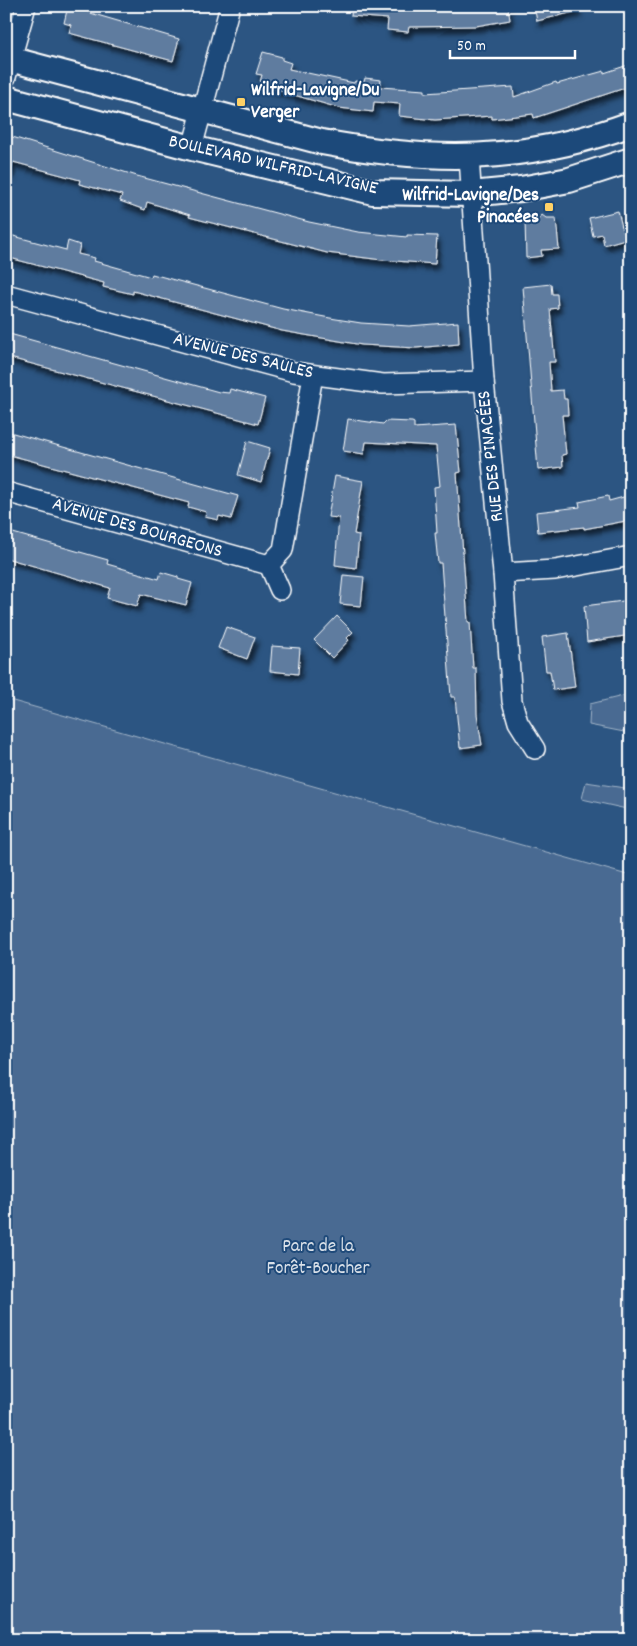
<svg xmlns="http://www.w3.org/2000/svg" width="637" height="1646" font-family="Dekko,sans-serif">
<defs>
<filter id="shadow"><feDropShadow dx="3" dy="5.5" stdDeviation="2.5" flood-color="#0009"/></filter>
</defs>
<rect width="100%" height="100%" fill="#2c5582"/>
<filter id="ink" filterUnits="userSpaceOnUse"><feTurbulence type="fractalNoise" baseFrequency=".02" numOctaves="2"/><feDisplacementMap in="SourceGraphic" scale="10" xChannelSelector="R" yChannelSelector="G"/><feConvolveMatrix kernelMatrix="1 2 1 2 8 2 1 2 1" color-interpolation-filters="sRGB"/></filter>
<g filter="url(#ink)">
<!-- green -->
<g fill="#486b92" stroke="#a4b5c8">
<path d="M631,694V730L624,732L589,725L590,704Z"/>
<path d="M6,699L631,876V1640H6Z"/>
<path d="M586,782L631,789V810L582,799Z"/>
</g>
<!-- building -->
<g fill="#5e7c9f" stroke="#fff" filter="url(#shadow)">
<path d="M68,6H89L87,12L179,39L173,61L69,33L71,25L64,23Z"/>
<path d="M352,6H508L510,20L476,26L409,27L408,32L387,30L388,19L351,16Z"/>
<path d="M534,6H577L578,11L537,21Z"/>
<path d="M263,52L282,57V60L291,63L289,69L354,83L355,81L364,82L365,78L381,80L380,87L425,90V93L513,87L514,97L556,82L557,84L604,71V73L631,64V86L534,118L533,114L492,119V116L435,120L399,116L400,104L374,102L373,112L339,108L259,85L262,75L256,74Z"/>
<path d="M6,135L137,176L309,222L358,232L407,237V235L437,236L435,264L382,260L327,253L189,217L190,215L147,202L145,210L120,201L122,195L79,184L80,180L13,162L10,174L6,173Z"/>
<path d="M618,211L625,239L604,245L602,234L593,236L589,218Z"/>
<path d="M542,215L546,218H556L559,249L541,250L542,256L526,258L525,220L539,219Z"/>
<path d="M6,234L66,250L68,241L80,245L78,254L95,258L94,261L151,277L152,274L283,309L330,318L361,323L409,326L458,322L459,344L416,348L362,345L282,331L133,291V294L103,287L104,283L6,257Z"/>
<path d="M551,284L552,294H557L558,308L550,309L555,362H549L551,391L563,390L564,399H567L568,415H562L566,454L562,455L563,467L538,470L523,287Z"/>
<path d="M6,333L219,392L229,393L230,389L265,398L258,424L6,357Z"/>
<path d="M348,419L383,424L386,421L412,422L414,423V428L456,425L461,472L457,473L468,622H470L473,668H476L477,714L482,745L460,748L455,697H451L441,563H438L435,533H437L434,487L440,486L436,446L366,442L364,454L343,451Z"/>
<path d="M6,431L238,496L231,519L219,516L218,520L205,517L206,512L188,507L189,503L6,454Z"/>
<path d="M247,441L270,448L261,482L238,475Z"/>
<path d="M335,476L363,481L354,534L359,535L356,568L335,565L339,518L328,517Z"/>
<path d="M631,495V520L584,529V527L538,532L536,512L580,507L579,502L608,496L609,501Z"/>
<path d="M6,531L108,560L107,564L159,579L161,572L178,577V579L192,583L186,605L141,594L137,606L107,598L110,588L6,558Z"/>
<path d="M343,575L364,577L361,606L340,604Z"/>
<path d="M631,600V635L587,642L584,606Z"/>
<path d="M337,616L353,632L347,638L349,640L332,658L314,640Z"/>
<path d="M226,627L255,637L247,659L218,648Z"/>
<path d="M568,633L575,687L553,690L550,671H546L542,637Z"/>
<path d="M272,646L300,648L298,674L270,671Z"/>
</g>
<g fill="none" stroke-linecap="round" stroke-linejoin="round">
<defs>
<g id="minor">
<path d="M6,77L26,6"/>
<path d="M192,148L230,6"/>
<path d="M469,157L484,381L503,573L512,701L518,722L535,749"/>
<path d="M6,294L294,372L383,384L484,381"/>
<path d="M6,492L269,565"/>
<path d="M269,565L283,550L313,375"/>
<path d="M269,565L280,590"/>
<path d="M503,573L555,570L631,556"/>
</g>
<g id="tertiary">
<path d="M6,58L322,142C432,163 524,163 631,124"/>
<path d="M6,98L192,148L373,192L471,194L521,189L569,180L631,160"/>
</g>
</defs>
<!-- minor casing -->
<use href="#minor" stroke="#fff" stroke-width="22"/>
<!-- tertiary casing -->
<use href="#tertiary" stroke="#fff" stroke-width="28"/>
<!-- minor -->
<use href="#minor" stroke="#1f4a7a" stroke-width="19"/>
<!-- tertiary -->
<use href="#tertiary" stroke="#1f4a7a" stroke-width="24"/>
</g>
</g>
<!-- markers -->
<g fill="#ffd166" stroke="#1f4a7a" stroke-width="2">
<rect x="236" y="97" width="10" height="10" rx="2.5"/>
<rect x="544" y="202" width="10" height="10" rx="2.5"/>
</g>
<g text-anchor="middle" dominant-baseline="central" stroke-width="4" stroke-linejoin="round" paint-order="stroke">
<!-- poi labels -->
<g font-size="19" font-weight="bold" fill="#fff" stroke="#1f4a7a" text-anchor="start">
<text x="251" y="91">Wilfrid-Lavigne/Du<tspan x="251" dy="22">Verger</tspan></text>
<text x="539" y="196" text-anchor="end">Wilfrid-Lavigne/Des<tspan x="539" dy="22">Pinacées</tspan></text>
</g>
<!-- street labels -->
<g font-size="19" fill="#fff" stroke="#1f4a7a">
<text transform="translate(273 166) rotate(13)">BOULEVARD WILFRID-LAVIGNE</text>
<text transform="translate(243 357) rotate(14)">AVENUE DES SAULES</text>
<text transform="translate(492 456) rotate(-96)">RUE DES PINACÉES</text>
<text transform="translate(137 529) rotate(16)">AVENUE DES BOURGEONS</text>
</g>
<!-- park labels -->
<g font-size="19" fill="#dae1e9" stroke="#1f4a7a">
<text x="318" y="1247">Parc de la<tspan x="318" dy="22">Forêt-Boucher</tspan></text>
</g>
</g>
<!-- margin -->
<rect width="637" height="1646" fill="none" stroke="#1f4a7a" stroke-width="25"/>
<rect x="12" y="12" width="612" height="1621" fill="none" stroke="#fff" stroke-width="2" filter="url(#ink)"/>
<!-- scale -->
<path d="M450 50v8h125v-8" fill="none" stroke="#ffffff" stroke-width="2.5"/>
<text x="457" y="50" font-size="15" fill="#ffffff" stroke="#1f4a7a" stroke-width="4" paint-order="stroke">50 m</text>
</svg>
